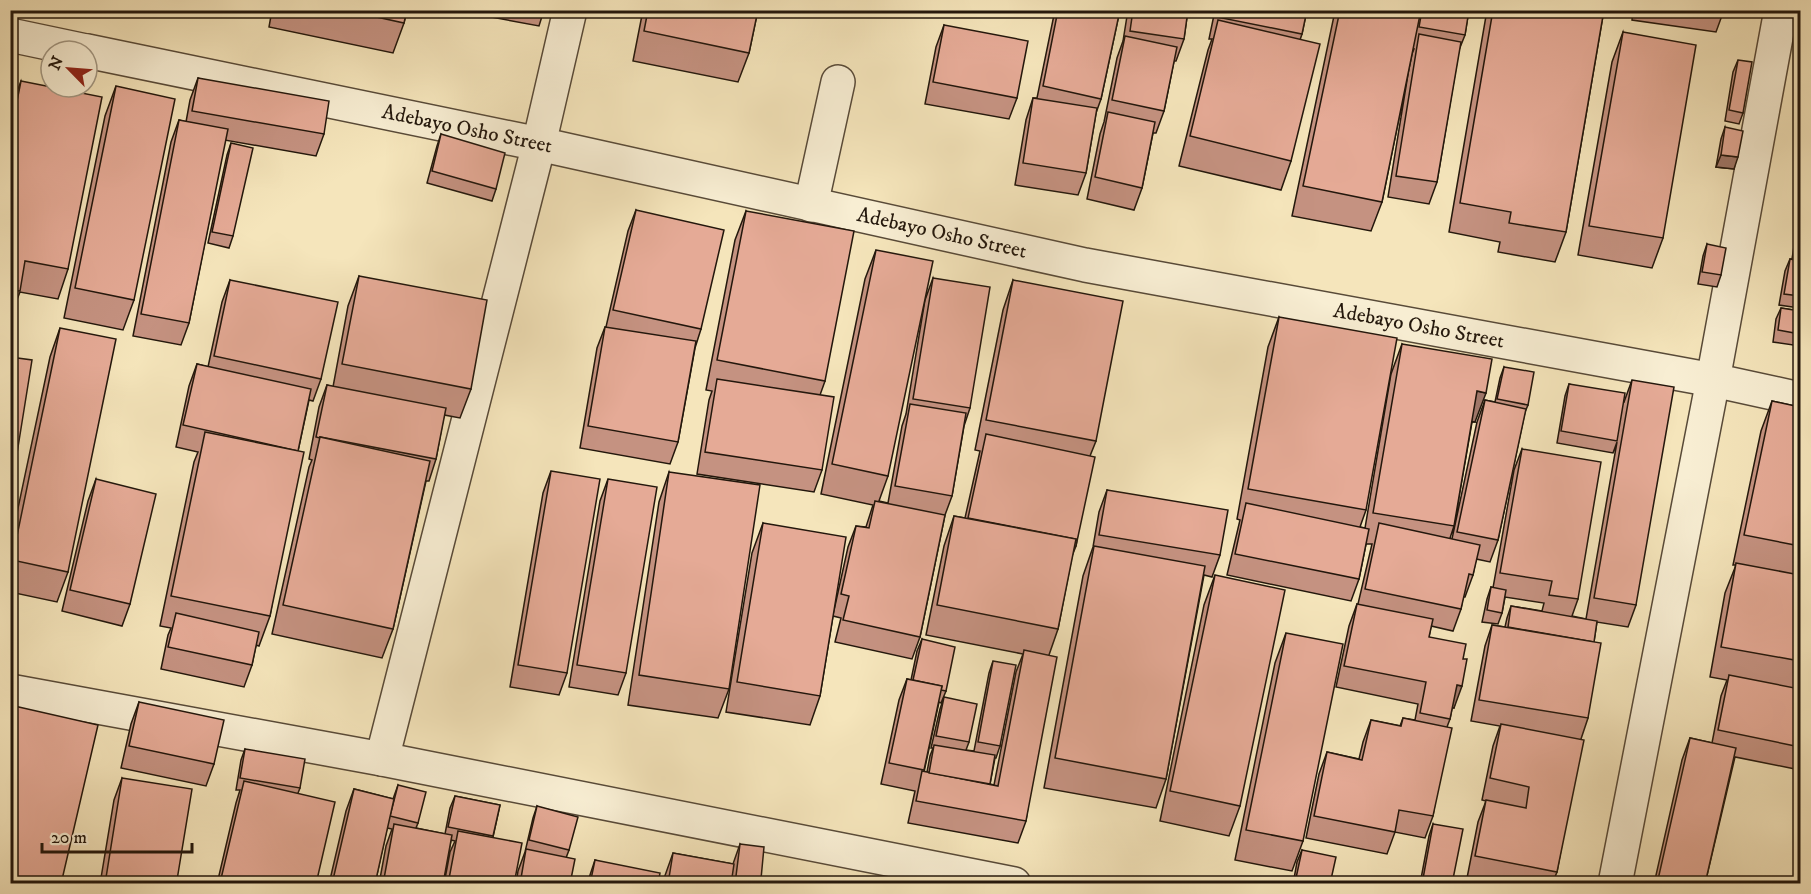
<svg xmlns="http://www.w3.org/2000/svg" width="1811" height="894" font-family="'IM FELL DW Pica',serif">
<rect width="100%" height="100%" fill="#f5e5bb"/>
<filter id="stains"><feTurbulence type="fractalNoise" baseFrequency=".00333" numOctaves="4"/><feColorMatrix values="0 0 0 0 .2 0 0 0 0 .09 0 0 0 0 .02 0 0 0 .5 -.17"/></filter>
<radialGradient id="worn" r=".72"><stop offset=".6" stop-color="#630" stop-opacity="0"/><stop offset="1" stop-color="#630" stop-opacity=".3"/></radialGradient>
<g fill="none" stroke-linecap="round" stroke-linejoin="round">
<defs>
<g id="minor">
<path d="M10,35L86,51"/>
<path id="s1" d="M87,51L539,144L1085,265L1713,380L1800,399"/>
<path d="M811,205L838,82"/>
<path d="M10,691L382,759L1014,884"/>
<path d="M382,759L539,144L570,10"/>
<path d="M1615,884L1713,380L1781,10"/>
</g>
</defs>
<!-- minor casing -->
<use href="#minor" stroke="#584a38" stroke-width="36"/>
<!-- minor -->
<use href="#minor" stroke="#f8eed3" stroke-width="33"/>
</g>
<!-- wall -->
<g fill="#c59281" stroke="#23170c" stroke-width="1.5">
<path d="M272,10H407L404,23L393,53L269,27Z"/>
<path d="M454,10H544L539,26Z"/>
<path d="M643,10H758L749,53L738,82L633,61Z"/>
<path d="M1055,10H1120L1101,99L1096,113L1086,173L1078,195L1015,185L1026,120L1033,98H1037Z"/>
<path d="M1128,10H1188L1184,39L1176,61H1174L1164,111L1156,133H1153L1142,188L1134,210L1087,199L1100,134L1104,122L1117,58L1123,41Z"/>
<path d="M1215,10H1307L1302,34L1300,40L1291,161L1281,190L1179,166L1208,50L1212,39H1209Z"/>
<path d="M1469,10L1465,35L1459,50L1437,182L1429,204L1388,197L1411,56L1414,49H1413L1382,202L1371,231L1292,216L1335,11Z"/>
<path d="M1487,10H1604L1566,232L1555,262L1498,252L1500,242L1449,232Z"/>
<path d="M1633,10H1724L1716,32L1632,20Z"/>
<path d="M944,25L1017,98L1009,119L925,104L936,47Z"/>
<path d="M1623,32L1663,238L1652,268L1578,255L1612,62Z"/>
<path d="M1738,60L1743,113L1739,124L1725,121L1733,72Z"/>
<path d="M198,78L324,134L316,156L225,140L189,323L181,345L133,336L171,142L179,120L186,122L190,100Z"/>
<path d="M21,81L68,269L58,299L20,292L10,317V111Z"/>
<path d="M116,86L134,300L123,330L64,318L105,116Z"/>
<path d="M1725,127L1734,169L1716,167L1721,139Z"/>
<path d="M441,134L496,189L492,201L427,183L437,146Z"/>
<path d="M231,143L233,236L229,248L208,243L227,155Z"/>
<path d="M1800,208V346L1773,342L1776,319L1781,308L1799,311L1800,308L1779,305L1785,271L1790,259H1792Z"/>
<path d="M636,210L701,329L695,348L678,442L670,464L580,448L597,348L605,327H606L628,231Z"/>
<path d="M746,211L825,381L820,395L822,470L814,492L697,474L709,400L712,391L706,390L735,240Z"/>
<path d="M1707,244L1721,275L1717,287L1698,284L1703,256Z"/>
<path d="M876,250L888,476L879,501L888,503L902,426L906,414L925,300L933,278L970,408L964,426L952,496L945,515L920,637L912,659L835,642L841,618L833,616L820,696L810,725L726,712L752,553L763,523L833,615L848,547L856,526L866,527L873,505L821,494L865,279Z"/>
<path d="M359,276L471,389L460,418L444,415L436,459L429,481H426L393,629L382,658L272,634L309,467L312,460L309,459L319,407L327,385L333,387L348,306Z"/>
<path d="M230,280L321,379L313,401L309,400L298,451L270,616L259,646L256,645L252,665L244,687L161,669L168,635L171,628L160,626L194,462L198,452L176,447L189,386L197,364L208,367L222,302Z"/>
<path d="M1013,280L1096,441L1090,456L1076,546L1072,556L1058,629L1049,655L1026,821L1018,843L908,823L915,791L881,784L899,700L907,679L911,680L917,651L922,639L946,691L941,703L939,702L924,772H927L930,756L933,748H931L940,709L944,697L969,742L966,750L974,751L989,673L993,661L1000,746L996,758H995L990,784L994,785L1016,672L1023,654L926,635L944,546L954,516L965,518L980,451L975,450L1003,310Z"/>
<path d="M1279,317L1366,510L1360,527L1365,528L1391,374L1402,344L1475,422H1472L1454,526L1450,538L1452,539L1477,422L1485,400L1495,402L1500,378L1504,367L1528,405L1525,412L1498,540L1490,562L1476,559L1473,575L1465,597H1463L1461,609L1453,631L1431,626L1429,637L1463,659L1454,708H1452L1450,719L1447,727L1433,816L1425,838L1395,832L1387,854L1306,838L1319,774L1327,752L1359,759L1363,742L1371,720L1400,726L1403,718L1415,720L1418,704L1336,687L1349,626L1357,604H1358L1372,544H1366L1359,579L1351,601L1227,575L1240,520L1237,519L1268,347Z"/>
<path d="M60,328L68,572L57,602L10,592V546L50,357Z"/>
<path d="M1632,380L1636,605L1628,627L1597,622L1594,642L1588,718L1581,739L1557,872L1552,884H1495L1467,878L1478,822L1486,801L1482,800L1493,746L1500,726L1471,721L1485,646L1492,625L1505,627L1507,618L1511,606L1542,611L1544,603L1505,597L1502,613L1498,624L1482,622L1487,599L1491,587L1493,588L1514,470L1522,449L1578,599L1572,616L1586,619L1617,442L1613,453L1557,443L1565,396L1569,384L1624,402Z"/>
<path d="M1772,401L1800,407V770L1735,757L1705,884H1654L1682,760L1690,738L1712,743L1721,696L1727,680L1710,677L1725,593L1736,565H1733L1761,431Z"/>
<path d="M551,471L567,673L559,695L510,687L543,493Z"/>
<path d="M669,472L729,689L718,718L628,705L659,502Z"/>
<path d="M96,479L130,604L122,626L62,611L88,501Z"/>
<path d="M608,479L626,673L618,695L569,687L600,501Z"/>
<path d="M1107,490L1220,555L1212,577L1204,575L1166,779L1156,808L1044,788L1083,576L1093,547L1099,512Z"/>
<path d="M1215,575L1240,806L1229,836L1160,821L1204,605Z"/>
<path d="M1286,633L1303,841L1292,871L1235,860L1275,663Z"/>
<path d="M139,702L214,764L206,786L121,768L131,724Z"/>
<path d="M245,749L300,788L298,793L316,884H217L236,803L240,790H236L241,760Z"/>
<path d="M122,778L177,880L192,884H100L114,800Z"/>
<path d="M398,785L418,823L416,828L445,834L450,808L455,796L500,805L493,837L514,884H444L450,852L455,841L451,840L443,884H379L386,846L392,829L387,828L375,884H329L346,811L354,789L393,799Z"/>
<path d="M537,806L569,850L566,858L570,884H516L518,871L525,852L533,818Z"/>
<path d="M1433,824L1452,884H1420L1429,836Z"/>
<path d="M740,844L761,879L802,884H662L673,853L733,864Z"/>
<path d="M1302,850L1330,884H1293L1297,862Z"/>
<path d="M595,860L658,884H587Z"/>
<path d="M1800,869V884H1797Z"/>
</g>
<!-- shaded-wall -->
<g fill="#a07769" stroke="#23170c" stroke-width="1.5">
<path d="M1721,155L1738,157L1734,169L1716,167Z"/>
<path d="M1477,391L1486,393L1475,422L1467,421Z"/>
<path d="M1457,685L1462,686L1454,708L1449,707Z"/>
</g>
<!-- building -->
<g fill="#e5aa96" stroke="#23170c" stroke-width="1.5">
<path d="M345,10H407L404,23Z"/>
<path d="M648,10H758L749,53L644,31Z"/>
<path d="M1058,10H1120L1101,99L1043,86Z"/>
<path d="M1133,10H1188L1184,39L1130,31Z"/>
<path d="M1218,10H1307L1302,34L1217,17Z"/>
<path d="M1340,10H1421L1382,202L1303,186Z"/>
<path d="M1422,10H1469L1465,35L1419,27Z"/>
<path d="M1493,10H1604L1566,232L1509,223L1511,212L1460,203Z"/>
<path d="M1218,20L1320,44L1291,161L1190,136Z"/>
<path d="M944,25L1028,41L1017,98L933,82Z"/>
<path d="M1623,32L1696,45L1663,238L1589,226Z"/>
<path d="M1419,34L1461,42L1437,182L1396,176Z"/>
<path d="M1125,36L1177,47L1164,111L1112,100Z"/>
<path d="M1738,60L1752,62L1743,113L1729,110Z"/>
<path d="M198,78L329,101L324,134L192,111Z"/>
<path d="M21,81L102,97L68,269L25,261L20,291L10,290V136Z"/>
<path d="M116,86L175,99L134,300L75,288Z"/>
<path d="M1033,98L1097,108L1086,173L1023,163Z"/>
<path d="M1108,112L1155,122L1142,188L1095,177Z"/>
<path d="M179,120L228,129L189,323L141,314Z"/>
<path d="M1725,127L1743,131L1738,157L1721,155Z"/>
<path d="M441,134L505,153L496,189L432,171Z"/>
<path d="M231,143L253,148L233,236L212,232Z"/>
<path d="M636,210L724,230L701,329L613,310Z"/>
<path d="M746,211L854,231L825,381L717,360Z"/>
<path d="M1800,232V244H1798Z"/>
<path d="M1707,244L1726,248L1721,275L1702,272Z"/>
<path d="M876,250L933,261L888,476L832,464Z"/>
<path d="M1790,259L1800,261V296L1784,294Z"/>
<path d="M359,276L487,300L471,389L342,364Z"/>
<path d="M933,278L990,287L970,408L913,399Z"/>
<path d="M230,280L338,302L321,379L214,356Z"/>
<path d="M1013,280L1123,301L1096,441L986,420Z"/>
<path d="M1781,308L1800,311V334L1778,330Z"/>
<path d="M1279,317L1397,338L1366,510L1248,489Z"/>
<path d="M605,327L696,341L678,442L588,426Z"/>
<path d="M60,328L116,339L68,572L12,560Z"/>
<path d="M1402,344L1492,359L1486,393L1477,391L1454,526L1373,513Z"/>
<path d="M10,357L32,360L10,497Z"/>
<path d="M197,364L311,389L298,451L183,425Z"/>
<path d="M1504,367L1534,372L1528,405L1497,399Z"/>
<path d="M717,379L834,397L822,470L705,452Z"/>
<path d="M1632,380L1674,387L1636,605L1594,598Z"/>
<path d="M1569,384L1625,393L1617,441L1561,431Z"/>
<path d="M327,385L446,408L436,459L320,437V438L316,437Z"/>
<path d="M1485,400L1526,409L1498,540L1457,532Z"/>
<path d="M1772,401L1800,407V546L1744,535Z"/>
<path d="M910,404L966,413L952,496L895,486Z"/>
<path d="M205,432L304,452L270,616L171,596Z"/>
<path d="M986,434L1095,457L1076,546H1074L1076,539L968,518Z"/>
<path d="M320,437L430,461L393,629L283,605Z"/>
<path d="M1522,449L1601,462L1578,599L1549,595L1552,581L1500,573Z"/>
<path d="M551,471L600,479L567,673L518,665Z"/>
<path d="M669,472L760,485L729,689L639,675Z"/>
<path d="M96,479L156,494L130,604L70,590Z"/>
<path d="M608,479L657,487L626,673L577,665Z"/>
<path d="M1107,490L1228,510L1220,555L1099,535Z"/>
<path d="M875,501L945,515L920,637L843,620L849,596L841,594L856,526L869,528Z"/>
<path d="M1246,503L1369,529L1359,579L1235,554Z"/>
<path d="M954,516L1076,539L1058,629L937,605Z"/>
<path d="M763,523L846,537L820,696L737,682Z"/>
<path d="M1379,523L1480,545L1473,575L1469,574L1461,609L1365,589Z"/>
<path d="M1094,546L1205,566L1166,779L1055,758Z"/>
<path d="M1736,563L1800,575V661L1721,647Z"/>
<path d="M1215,575L1285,590L1240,806L1170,791Z"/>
<path d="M1491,587L1506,590L1502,613L1487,610Z"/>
<path d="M1357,604L1433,619L1429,637L1466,644L1463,659H1467L1462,686L1457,685L1450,719L1420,713L1426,682L1344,666Z"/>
<path d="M1511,606L1597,621L1594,642L1508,627Z"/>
<path d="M176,613L259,632L252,665L168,647Z"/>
<path d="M1492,625L1601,643L1588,718L1479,700Z"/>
<path d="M1286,633L1343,644L1303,841L1246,830Z"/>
<path d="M922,639L955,647L946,691L941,690L942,686L913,680Z"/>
<path d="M1024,650L1057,657L1026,821L916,801L922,771L998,786Z"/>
<path d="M993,661L1016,665L1000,746L978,742Z"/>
<path d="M1729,675L1800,689V747L1718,730Z"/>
<path d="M907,679L942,686L924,770L889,763Z"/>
<path d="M944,697L977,704L969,742L936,736Z"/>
<path d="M139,702L224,720L214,764L129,746Z"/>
<path d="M10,705L98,725L61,884H10Z"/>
<path d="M1403,718L1452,728L1433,816L1399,810L1395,832L1314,816L1327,752L1362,760L1371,720L1401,726Z"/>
<path d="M1501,724L1584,740L1557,872L1475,856L1486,800L1526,808L1529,787L1490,778Z"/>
<path d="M1690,738L1736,748L1705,884H1657Z"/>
<path d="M934,745L995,755L990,784L929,773Z"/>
<path d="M245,749L305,759L300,788L240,778Z"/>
<path d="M122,778L192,789L177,880L192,881V884H105Z"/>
<path d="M244,781L335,802L316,884L220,883Z"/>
<path d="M398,785L426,792L418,823L390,816Z"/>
<path d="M354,789L394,799L375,884H332Z"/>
<path d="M455,796L500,805L493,836L448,827Z"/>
<path d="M537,806L578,817L569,850L529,840Z"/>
<path d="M394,824L452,835L443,884H383Z"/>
<path d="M1433,824L1463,829L1452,884H1422Z"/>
<path d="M458,831L522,843L514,884H448Z"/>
<path d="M740,844L764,847L761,879L802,884H735Z"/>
<path d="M526,849L575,859L570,884H520Z"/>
<path d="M1302,850L1336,857L1330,884H1322L1296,878Z"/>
<path d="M673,853L734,864L731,884H668Z"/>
<path d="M595,860L660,873L658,884H590Z"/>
</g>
<g text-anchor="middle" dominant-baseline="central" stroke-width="6" stroke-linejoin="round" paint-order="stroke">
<!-- street labels -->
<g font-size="21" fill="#23170c" stroke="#f8eed3">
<text stroke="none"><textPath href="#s1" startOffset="388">Adebayo Osho Street</textPath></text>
<text stroke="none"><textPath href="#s1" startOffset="874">Adebayo Osho Street</textPath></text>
<text stroke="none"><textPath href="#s1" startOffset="1360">Adebayo Osho Street</textPath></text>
</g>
</g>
<!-- margin -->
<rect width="1811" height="894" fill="none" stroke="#f5e5bb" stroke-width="36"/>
<rect x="12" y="12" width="1787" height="870" fill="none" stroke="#23170c" stroke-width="3"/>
<rect x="18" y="18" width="1775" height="858" fill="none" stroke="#23170c" stroke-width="1.5"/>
<!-- north arrow -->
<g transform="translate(69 69) rotate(295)"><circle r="28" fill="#f8eed3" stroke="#a39883" stroke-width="1.5"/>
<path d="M0-4.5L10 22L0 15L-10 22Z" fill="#8f2418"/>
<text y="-9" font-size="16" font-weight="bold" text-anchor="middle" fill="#23170c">N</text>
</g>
<!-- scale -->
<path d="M42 843v9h150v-9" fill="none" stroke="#23170c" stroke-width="3"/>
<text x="51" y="843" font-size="18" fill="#23170c" stroke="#f8eed3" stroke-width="4.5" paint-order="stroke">20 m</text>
<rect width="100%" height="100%" filter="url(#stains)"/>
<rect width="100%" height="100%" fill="url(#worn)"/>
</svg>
